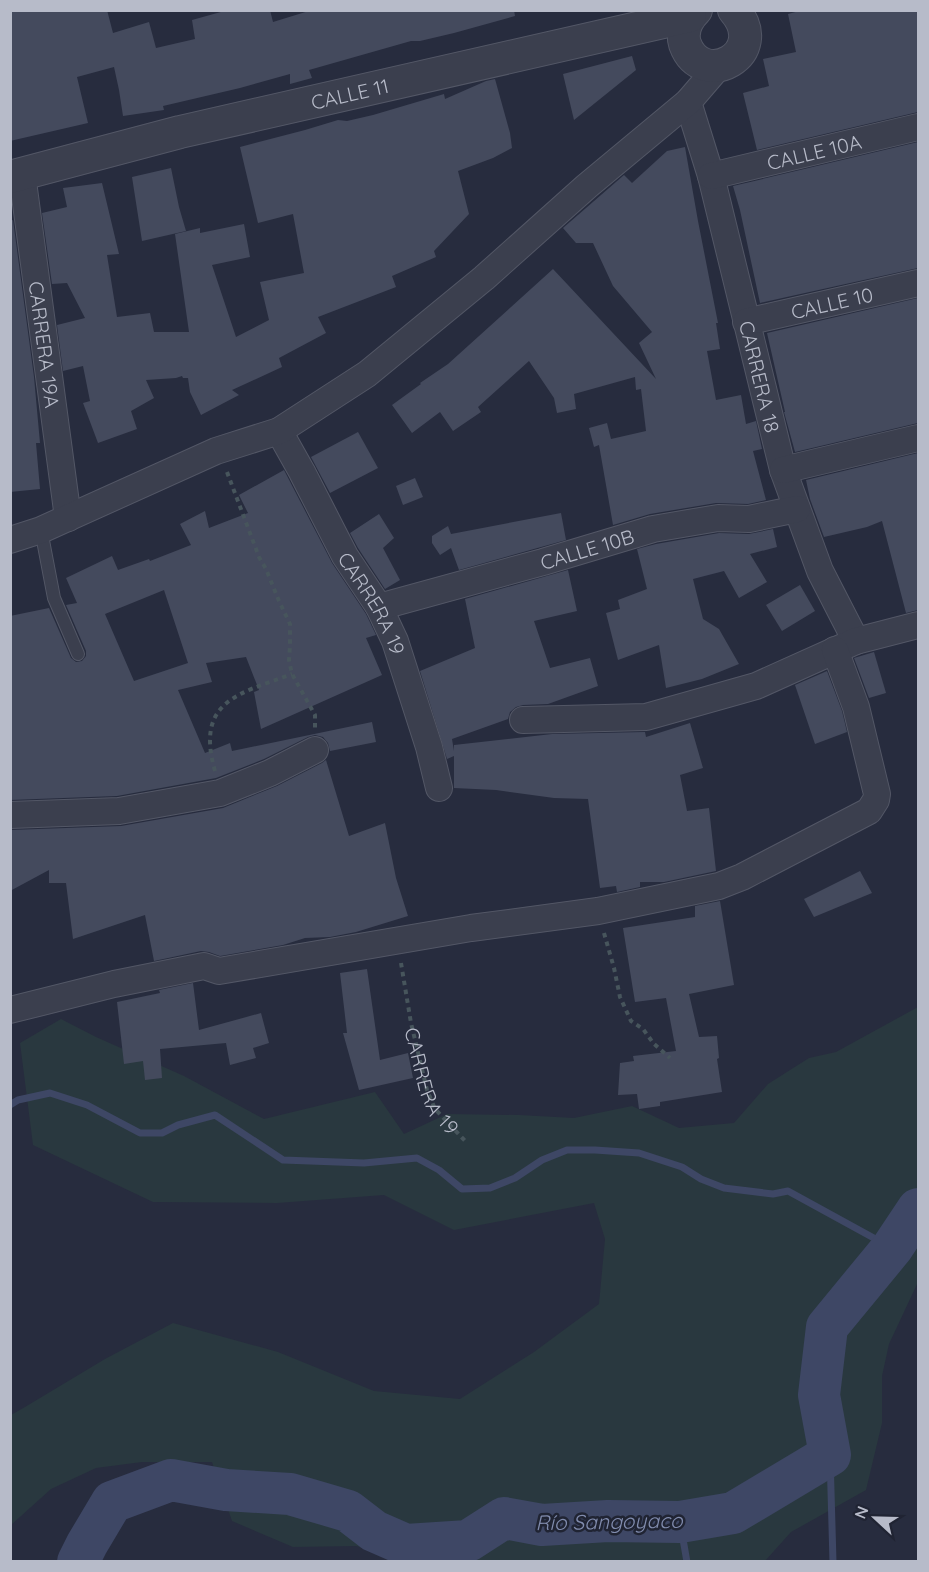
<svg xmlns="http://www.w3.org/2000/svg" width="929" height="1572" font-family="Quicksand,sans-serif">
<rect width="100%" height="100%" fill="#272c3e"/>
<!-- green -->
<path fill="#29383f" d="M918,1007V1282L889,1344L882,1376V1423L866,1490L791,1532L765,1561L407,1562L388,1559L357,1546L293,1547L232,1521L212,1462H142L96,1468L51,1489L11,1525V1415L25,1407L105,1359L173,1323L278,1352L374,1391L460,1399L534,1352L599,1304L605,1239L594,1203L454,1230L384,1195L277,1203L153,1202L33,1145L20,1043L61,1019L96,1037L184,1076L264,1119L375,1092L404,1134L447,1114L519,1115L574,1118L632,1106L679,1128L734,1123L768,1084L809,1058L836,1052Z"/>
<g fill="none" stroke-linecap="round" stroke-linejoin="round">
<!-- stream -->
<g stroke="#3e4765" stroke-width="7">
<path d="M10,1105L18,1100L50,1093L87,1105L140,1133H162L178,1125L215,1115L283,1160L364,1163L417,1158L439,1170L462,1189L490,1188L515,1178L542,1160L567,1150H595L639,1153L682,1167L701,1179L724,1188L773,1194L788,1191L892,1248"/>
<path d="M830,1455L833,1562"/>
<path d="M680,1522L687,1562"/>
</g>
<!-- river -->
<path stroke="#3e4765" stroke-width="42" d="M78,1562L87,1544L112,1502L171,1480L226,1490L290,1494L348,1511L374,1531L406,1545L468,1541L504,1518L542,1525L608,1521L680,1522L733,1513L830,1455L819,1395L827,1327L892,1248L918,1209"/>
</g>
<!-- building -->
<g fill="#444a5d" fill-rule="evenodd">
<path d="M10,10H107L113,33L149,22L156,48L195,39L192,20L228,10H270L273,22L312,10H514L515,16L454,33L420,41H411L309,70L312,78L290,84V74L240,88L163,106L164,110L123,116L119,90L114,67L77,77L88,123L10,141Z"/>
<path d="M803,10H918V112L757,150L743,93L769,86L763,59L796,52L788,14Z"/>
<path d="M632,56L636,70L574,120L563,74Z"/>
<path d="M495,79L510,133L512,148L493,158L458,171L469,214L434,251L436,257L392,276L396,287L318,317L326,333L279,358L282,367L232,390L239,395L201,415L190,392L188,378H183L182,376L176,378L146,380L154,398L131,411L137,429L98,443L83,403L90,401L83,366L63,371L57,325L85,318L67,283L52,284L42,213L67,207L63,188L102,183L119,254L107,255L117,317L150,313L154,332H189L175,234L200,228V233L244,224L250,257L212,265L236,337L269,320L260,282L304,273L293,214L258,223L240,147L305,130L338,120L347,121L373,115L444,94L445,99L486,81Z"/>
<path d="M918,142V268L760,303L740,210L733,186Z"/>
<path d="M685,147L698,221L718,323H716L720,349L707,351L716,400L741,395L746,424L756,421L762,449L753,451L766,500L748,504L716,503L650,514L613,525L599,445L594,447L589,428L607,423L611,439L646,431L641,389L636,390L635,377L574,394L576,409L557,413L554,398L529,361L478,407L481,412L453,431L440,412L412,433L392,405L421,384L420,383L448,364L553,269L656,379L639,343L652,332L613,286L593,243H576L563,228L624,175L632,183L667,151Z"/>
<path d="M171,168L179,207L186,231L142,241L132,177Z"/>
<path d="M13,220L34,377L40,443H36L40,489L10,492V221Z"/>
<path d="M918,298V423L795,452L784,412H785L767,333Z"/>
<path d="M358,432L378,468L330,493L311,457Z"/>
<path d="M918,453V610L906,613L882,521L867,527L824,537L810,499L806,480Z"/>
<path d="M284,470L332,563L366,614L376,635L366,638L382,675L261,729L254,692L259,690L246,657L206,663L212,682L178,690L205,753L230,743L232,751L372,722L376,742L330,751L328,743L323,737L315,735L308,737L264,759L216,778L117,796L10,800V616L49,608L71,658L76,662L82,661L86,656V651L66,605L77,603L66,578L112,556L118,570L149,559L150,561L191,545L180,524L205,511L209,528L248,513L239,495ZM164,590L188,663L134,681L105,614Z"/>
<path d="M415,478L423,497L403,505L396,486Z"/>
<path d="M561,513L566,540L459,570L451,548L440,555L432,543V536L448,526L451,534Z"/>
<path d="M379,514L394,538L383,548L400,580L385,589L358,548L350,533Z"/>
<path d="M773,529L777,547L750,554L767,582L739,598L724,571L693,579L703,619L719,629L739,664L702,679L666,688L659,645L618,660L606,613L620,609L618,600L647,589L637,549L656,544L719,533L749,534Z"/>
<path d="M568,570L577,611L534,621L550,668L590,658L598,686L548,704L523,705L516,707L510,712L508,719L452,739L454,751V745L552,734L645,732L646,737L690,723L703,768L680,775L687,811L709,808L716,871L664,882H640V887L617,892L616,886L600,888L588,799L554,798L496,790L454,788V756L447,759L420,671L475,648L465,599Z"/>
<path d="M800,585L815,611L782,631L766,605Z"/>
<path d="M874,652L886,693L869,698L854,658Z"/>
<path d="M827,671L842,711L847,732L815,744L795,685Z"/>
<path d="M326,760L349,836L385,823L396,878L408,916L356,932L330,937L305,938L283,945L220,956L209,952L201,951L154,961L145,915L73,939L66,883H49V870L10,891V830L121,826L223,808L277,786L322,763Z"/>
<path d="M860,871L872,893L814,917L804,899Z"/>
<path d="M720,901L734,985L689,994L699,1037L717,1036L719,1058L717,1059L722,1092L660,1102V1106L639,1109L637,1094L618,1095L620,1063L634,1061L633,1056L676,1051L666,998L635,1002L623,928L695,917V906Z"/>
<path d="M367,969L380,1060L408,1053L413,1078L359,1090L343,1033H347L340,973Z"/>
<path d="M193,983L199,1030L261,1013L269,1043L253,1048L256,1058L230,1065L226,1043L160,1049L162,1078L145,1080L143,1061L124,1064L117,1002L160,993L159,990Z"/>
</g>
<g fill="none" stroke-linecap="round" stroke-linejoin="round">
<defs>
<path id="service" d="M41,530L54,598L78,654"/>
<g id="minor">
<path id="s2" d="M688,102L711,176L783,470L820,571L856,641"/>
<path id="s3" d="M22,174L68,518"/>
<path id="s4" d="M711,176L918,127"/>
<path id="s5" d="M746,322L918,283"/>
<path id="s6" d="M279,431L302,472L345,556L379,607L395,641L429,747L439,788"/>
<path d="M783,470L918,438"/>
<path d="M10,540L41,530L216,451L279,431L367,374L484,278L587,186L688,102L719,66"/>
<path id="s7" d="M379,607L543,562L653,529L718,518L749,519L797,509"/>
<path d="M523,720L646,717L756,686L856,641L918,625"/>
<path d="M10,815L119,811L220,793L270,773L315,750"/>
<path d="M10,1010L114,984L204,966L219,971L471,928L598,911L719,886L742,877L869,811L876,800L877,794L856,707L835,650"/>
</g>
<g id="tertiary">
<path d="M696,10C687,19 681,31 685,44C702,91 772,54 734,10"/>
<path id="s8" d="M10,177L180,132L690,16"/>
</g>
</defs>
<!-- service casing -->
<use href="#service" stroke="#535766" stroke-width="14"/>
<!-- minor casing -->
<use href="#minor" stroke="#535766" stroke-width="28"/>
<!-- tertiary casing -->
<use href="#tertiary" stroke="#535766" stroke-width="34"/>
<!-- path -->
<g stroke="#47555c" stroke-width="4" stroke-dasharray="4.5 4.5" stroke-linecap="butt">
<path d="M227,472L259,557L266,569L279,601L290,624V645L289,660L292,674L315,715V728"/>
<path d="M215,771C195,701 238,694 292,674"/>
<path d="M604,933L614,968L620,997L631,1021L643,1029L654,1044L670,1058"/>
<path id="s1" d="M401,963L411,1023L427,1090L435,1109L467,1143"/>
</g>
<!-- service -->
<use href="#service" stroke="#3b3f4e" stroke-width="12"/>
<!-- minor -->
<use href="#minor" stroke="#3b3f4e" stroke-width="26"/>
<!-- tertiary -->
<use href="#tertiary" stroke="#3b3f4e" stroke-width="32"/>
</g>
<g text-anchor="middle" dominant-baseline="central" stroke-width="5" stroke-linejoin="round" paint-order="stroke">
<!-- street labels -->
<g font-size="20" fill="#b7bbc9" stroke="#202433">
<text stroke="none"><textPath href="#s8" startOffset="350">CALLE 11</textPath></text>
<text stroke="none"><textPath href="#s4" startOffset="106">CALLE 10A</textPath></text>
<text stroke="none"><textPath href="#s5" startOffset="88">CALLE 10</textPath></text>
<text stroke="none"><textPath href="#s3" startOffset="172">CARRERA 19A</textPath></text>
<text stroke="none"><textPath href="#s2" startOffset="284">CARRERA 18</textPath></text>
<text stroke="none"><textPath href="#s7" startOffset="216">CALLE 10B</textPath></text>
<text stroke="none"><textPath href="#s6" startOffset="196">CARRERA 19</textPath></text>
<text stroke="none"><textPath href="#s1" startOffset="123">CARRERA 19</textPath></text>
</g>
<!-- water labels -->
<g font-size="21" font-style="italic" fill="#818cae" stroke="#202433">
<text transform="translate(609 1521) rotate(-1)">Río Sangoyaco</text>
</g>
</g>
<!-- border -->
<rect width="929" height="1572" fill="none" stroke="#b7bbc9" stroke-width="24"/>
<!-- north arrow -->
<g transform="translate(875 1518) rotate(292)" stroke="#202433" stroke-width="4.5" paint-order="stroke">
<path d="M0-4.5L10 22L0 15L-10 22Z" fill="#b7bbc9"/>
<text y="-9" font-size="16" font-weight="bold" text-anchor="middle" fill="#b7bbc9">N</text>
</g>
</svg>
